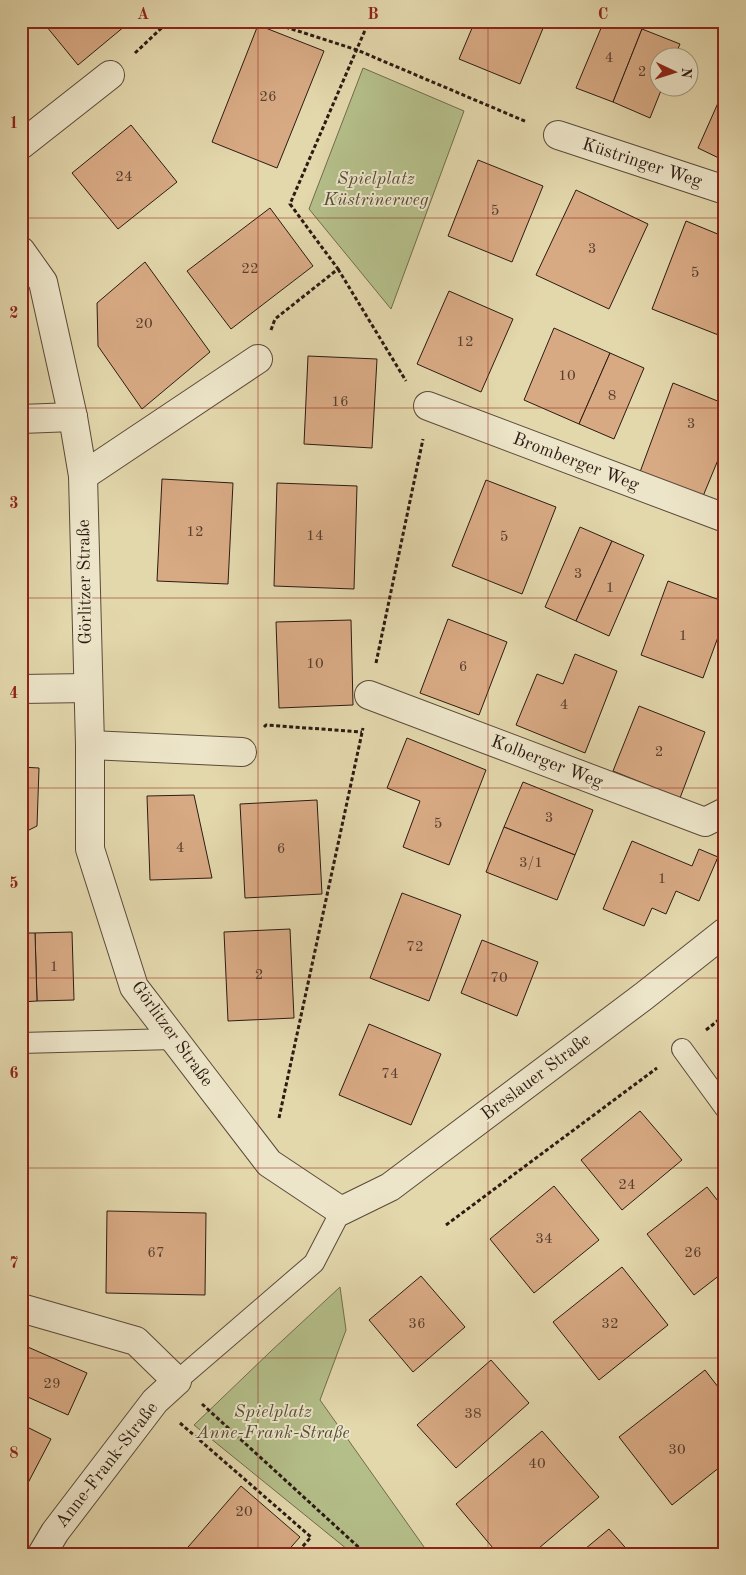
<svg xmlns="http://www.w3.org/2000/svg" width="746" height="1575" font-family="'Old Standard TT',serif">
<rect width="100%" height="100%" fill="#e3d7ac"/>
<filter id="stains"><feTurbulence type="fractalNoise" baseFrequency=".004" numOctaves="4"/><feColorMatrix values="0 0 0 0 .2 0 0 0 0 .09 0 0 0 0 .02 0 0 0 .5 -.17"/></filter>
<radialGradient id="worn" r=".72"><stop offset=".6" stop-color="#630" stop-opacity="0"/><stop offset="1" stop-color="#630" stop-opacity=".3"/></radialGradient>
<!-- green -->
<g fill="#b4be89" stroke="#706c4e">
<path d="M363,68L464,111L391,309L309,209Z"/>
<path d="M340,1287L346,1330L320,1400L429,1554H353L194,1425L270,1352Z"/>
</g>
<!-- building -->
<g fill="#d8aa84" stroke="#2c1b13">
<path d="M42,21H131L78,65Z"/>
<path d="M475,21H546L520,84L459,59Z"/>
<path d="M604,21H624L642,29L613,102L576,88Z"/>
<path d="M258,25L324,51L277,168L212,142Z"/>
<path d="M642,29L680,44L674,58H658V88H662L650,118L613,102Z"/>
<path d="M722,94L725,95V161L698,148Z"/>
<path d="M131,125L177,182L118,229L72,173Z"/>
<path d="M478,160L543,186L512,262L448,236Z"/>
<path d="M576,190L648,224L609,309L536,275Z"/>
<path d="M270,208L313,266L231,329L187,271Z"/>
<path d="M686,221L725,237V326L721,336L652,309Z"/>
<path d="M145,262L210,352L142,409L98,346L97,303Z"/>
<path d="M449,291L513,319L481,392L417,364Z"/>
<path d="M554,328L610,353L579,424L524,400Z"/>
<path d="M610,353L644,368L614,439L579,424Z"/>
<path d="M308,356L377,359L372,448L304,444Z"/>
<path d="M673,383L725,404V443L701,501L640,472Z"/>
<path d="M162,479L233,483L228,584L157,581Z"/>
<path d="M486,480L556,507L522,594L452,566Z"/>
<path d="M277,483L357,486L354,589L274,586Z"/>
<path d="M580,527L612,541L576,621L545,607Z"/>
<path d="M612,541L644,555L609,636L576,621Z"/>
<path d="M668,581L725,602V618L703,678L641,655Z"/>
<path d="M448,619L507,642L479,715L420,693Z"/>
<path d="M351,620L353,705L279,708L276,622Z"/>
<path d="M575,654L617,671L585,753L516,725L537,674L563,684Z"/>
<path d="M639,706L705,732L680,798L613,771Z"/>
<path d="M407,738L486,770L449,865L403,847L420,801L387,788Z"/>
<path d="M21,767L39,768L37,826L21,834Z"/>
<path d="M523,782L593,810L575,855L504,827Z"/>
<path d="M194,795L212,878L150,880L147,796Z"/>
<path d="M317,800L322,894L245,898L240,804Z"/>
<path d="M504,827L575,855L557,900L486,872Z"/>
<path d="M632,841L692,866L699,849L718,857L699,901L676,891L666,914L652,908L644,926L603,909Z"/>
<path d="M402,893L461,915L429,1001L370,978Z"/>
<path d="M290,929L294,1018L228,1021L224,932Z"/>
<path d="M72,932L74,1000L37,1001L35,933Z"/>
<path d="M21,933H35L37,1001L21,1002Z"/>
<path d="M482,940L538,962L517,1016L461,993Z"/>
<path d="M369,1024L441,1054L411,1125L339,1095Z"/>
<path d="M640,1111L682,1160L622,1210L581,1160Z"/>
<path d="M554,1186L599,1240L534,1293L490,1239Z"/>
<path d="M707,1187L725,1210V1271L694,1295L647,1234Z"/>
<path d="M107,1211L206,1213L205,1295L106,1293Z"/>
<path d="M622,1267L668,1325L599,1380L553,1322Z"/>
<path d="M421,1276L465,1327L413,1372L369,1320Z"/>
<path d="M21,1344L87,1373L68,1415L21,1394Z"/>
<path d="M491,1360L529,1403L456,1468L417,1425Z"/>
<path d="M705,1370L725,1396V1463L672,1505L619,1437Z"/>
<path d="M21,1424L51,1439L29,1481L21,1477Z"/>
<path d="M542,1431L599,1497L532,1554H498L456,1504Z"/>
<path d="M21,1477L29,1481L21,1496Z"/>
<path d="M241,1486L300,1537L285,1554H182Z"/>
<path d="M609,1529L631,1554H579Z"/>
</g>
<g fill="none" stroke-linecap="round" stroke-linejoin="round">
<defs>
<g id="service">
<path d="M21,1043L173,1039"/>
<path d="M682,1049L725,1108"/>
<path d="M177,1381L314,1263L341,1211"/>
</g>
<g id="minor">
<path d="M558,135L725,190"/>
<path d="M21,145L110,75"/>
<path d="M21,251L43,282L73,417L83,476L90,745V849L134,987L269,1163L341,1211L390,1187L644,996L725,932"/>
<path d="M428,406L725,518"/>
<path d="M21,419L73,417"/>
<path d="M83,476L258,359"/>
<path d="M21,689L88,688"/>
<path d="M369,695L705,822L725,812"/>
<path d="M90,745L242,752"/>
<path d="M21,1308L136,1341L177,1381L155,1401L55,1532L42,1554"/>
</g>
</defs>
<!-- service casing -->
<use href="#service" stroke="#5a4a39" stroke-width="22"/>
<!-- minor casing -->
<use href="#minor" stroke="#5a4a39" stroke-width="30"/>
<!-- path -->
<g stroke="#2c1b13" stroke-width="3" stroke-dasharray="4 2.5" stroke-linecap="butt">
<path d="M267,21L357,50L527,122"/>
<path d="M135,53L169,21"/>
<path d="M338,269L406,381"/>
<path d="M271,330L275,319L338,269L290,204L369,21"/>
<path d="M376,663L423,439"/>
<path d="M264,727L266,725L362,732"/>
<path d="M706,1030L725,1015"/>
<path d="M279,1118L363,728"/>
<path d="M446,1225L657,1068"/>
<path d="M202,1404L366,1554"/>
<path d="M180,1423L311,1537L296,1554"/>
</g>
<!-- service -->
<use href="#service" stroke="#ede5c9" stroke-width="20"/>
<!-- minor -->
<use href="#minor" stroke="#ede5c9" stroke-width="28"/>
</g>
<!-- grid -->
<path fill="none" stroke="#8f2418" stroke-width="1" stroke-opacity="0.55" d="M258,21V1554M488,21V1554M21,218H725M21,408H725M21,598H725M21,788H725M21,978H725M21,1168H725M21,1358H725"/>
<g text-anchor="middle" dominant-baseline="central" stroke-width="4" stroke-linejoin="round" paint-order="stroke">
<!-- number labels -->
<g font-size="15" fill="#573f2f">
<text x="609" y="58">4</text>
<text x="642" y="72">2</text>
<text x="268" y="97">26</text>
<text x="124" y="177">24</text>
<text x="495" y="211">5</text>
<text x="592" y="249">3</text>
<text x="250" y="269">22</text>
<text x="695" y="273">5</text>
<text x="144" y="324">20</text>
<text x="465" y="342">12</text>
<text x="567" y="376">10</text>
<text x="612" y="396">8</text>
<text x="340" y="402">16</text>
<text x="691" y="424">3</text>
<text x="195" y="532">12</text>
<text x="315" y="536">14</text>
<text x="504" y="537">5</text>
<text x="578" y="574">3</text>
<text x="610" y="588">1</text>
<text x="683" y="636">1</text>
<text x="315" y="664">10</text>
<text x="463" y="667">6</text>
<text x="564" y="705">4</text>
<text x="659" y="752">2</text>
<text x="549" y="818">3</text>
<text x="438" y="824">5</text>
<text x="180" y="848">4</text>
<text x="281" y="849">6</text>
<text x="531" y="863">3/1</text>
<text x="662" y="879">1</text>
<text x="415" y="947">72</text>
<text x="54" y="967">1</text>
<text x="259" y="975">2</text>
<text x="499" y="978">70</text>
<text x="390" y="1074">74</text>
<text x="627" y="1185">24</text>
<text x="544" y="1239">34</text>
<text x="156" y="1253">67</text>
<text x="693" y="1253">26</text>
<text x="417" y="1324">36</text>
<text x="610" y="1324">32</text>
<text x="52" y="1384">29</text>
<text x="473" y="1414">38</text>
<text x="677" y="1450">30</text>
<text x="537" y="1464">40</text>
<text x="244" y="1512">20</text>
</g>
<!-- street labels -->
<g font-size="18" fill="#2c1b13" stroke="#ede5c9">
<text transform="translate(642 163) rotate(18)">Küstringer Weg</text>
<text transform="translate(576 462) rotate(21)">Bromberger Weg</text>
<text transform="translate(85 582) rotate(-91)">Görlitzer Straße</text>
<text transform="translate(547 762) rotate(21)">Kolberger Weg</text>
<text transform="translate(172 1034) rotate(54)">Görlitzer Straße</text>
<text transform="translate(536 1077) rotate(-37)">Breslauer Straße</text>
<text transform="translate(107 1465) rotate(-52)">Anne-Frank-Straße</text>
</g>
<!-- park labels -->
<g font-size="18" font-style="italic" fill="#554c36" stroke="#ede5c9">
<text x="376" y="179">Spielplatz<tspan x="376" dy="21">Küstrinerweg</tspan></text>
<text x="273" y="1412">Spielplatz<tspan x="273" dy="21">Anne-Frank-Straße</tspan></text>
</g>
</g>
<!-- margin -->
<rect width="746" height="1575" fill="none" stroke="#e3d7ac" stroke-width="55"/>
<!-- north arrow -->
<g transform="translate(674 72) rotate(94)"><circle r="24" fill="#ede5c9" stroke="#a09480"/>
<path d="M0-4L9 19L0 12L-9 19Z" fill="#8f2418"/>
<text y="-8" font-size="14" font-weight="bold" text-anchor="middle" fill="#2c1b13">N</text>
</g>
<rect x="28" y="28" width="690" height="1520" fill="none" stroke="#8f2418" stroke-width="2"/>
<g font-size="16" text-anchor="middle" font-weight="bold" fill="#8f2418">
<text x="143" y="19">A</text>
<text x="373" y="19">B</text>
<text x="603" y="19">C</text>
<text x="14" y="128">1</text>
<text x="14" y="318">2</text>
<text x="14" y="508">3</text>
<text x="14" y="698">4</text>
<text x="14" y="888">5</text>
<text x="14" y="1078">6</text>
<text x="14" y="1268">7</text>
<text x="14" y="1458">8</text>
</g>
<rect width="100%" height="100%" filter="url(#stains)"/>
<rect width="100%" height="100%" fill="url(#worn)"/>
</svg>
